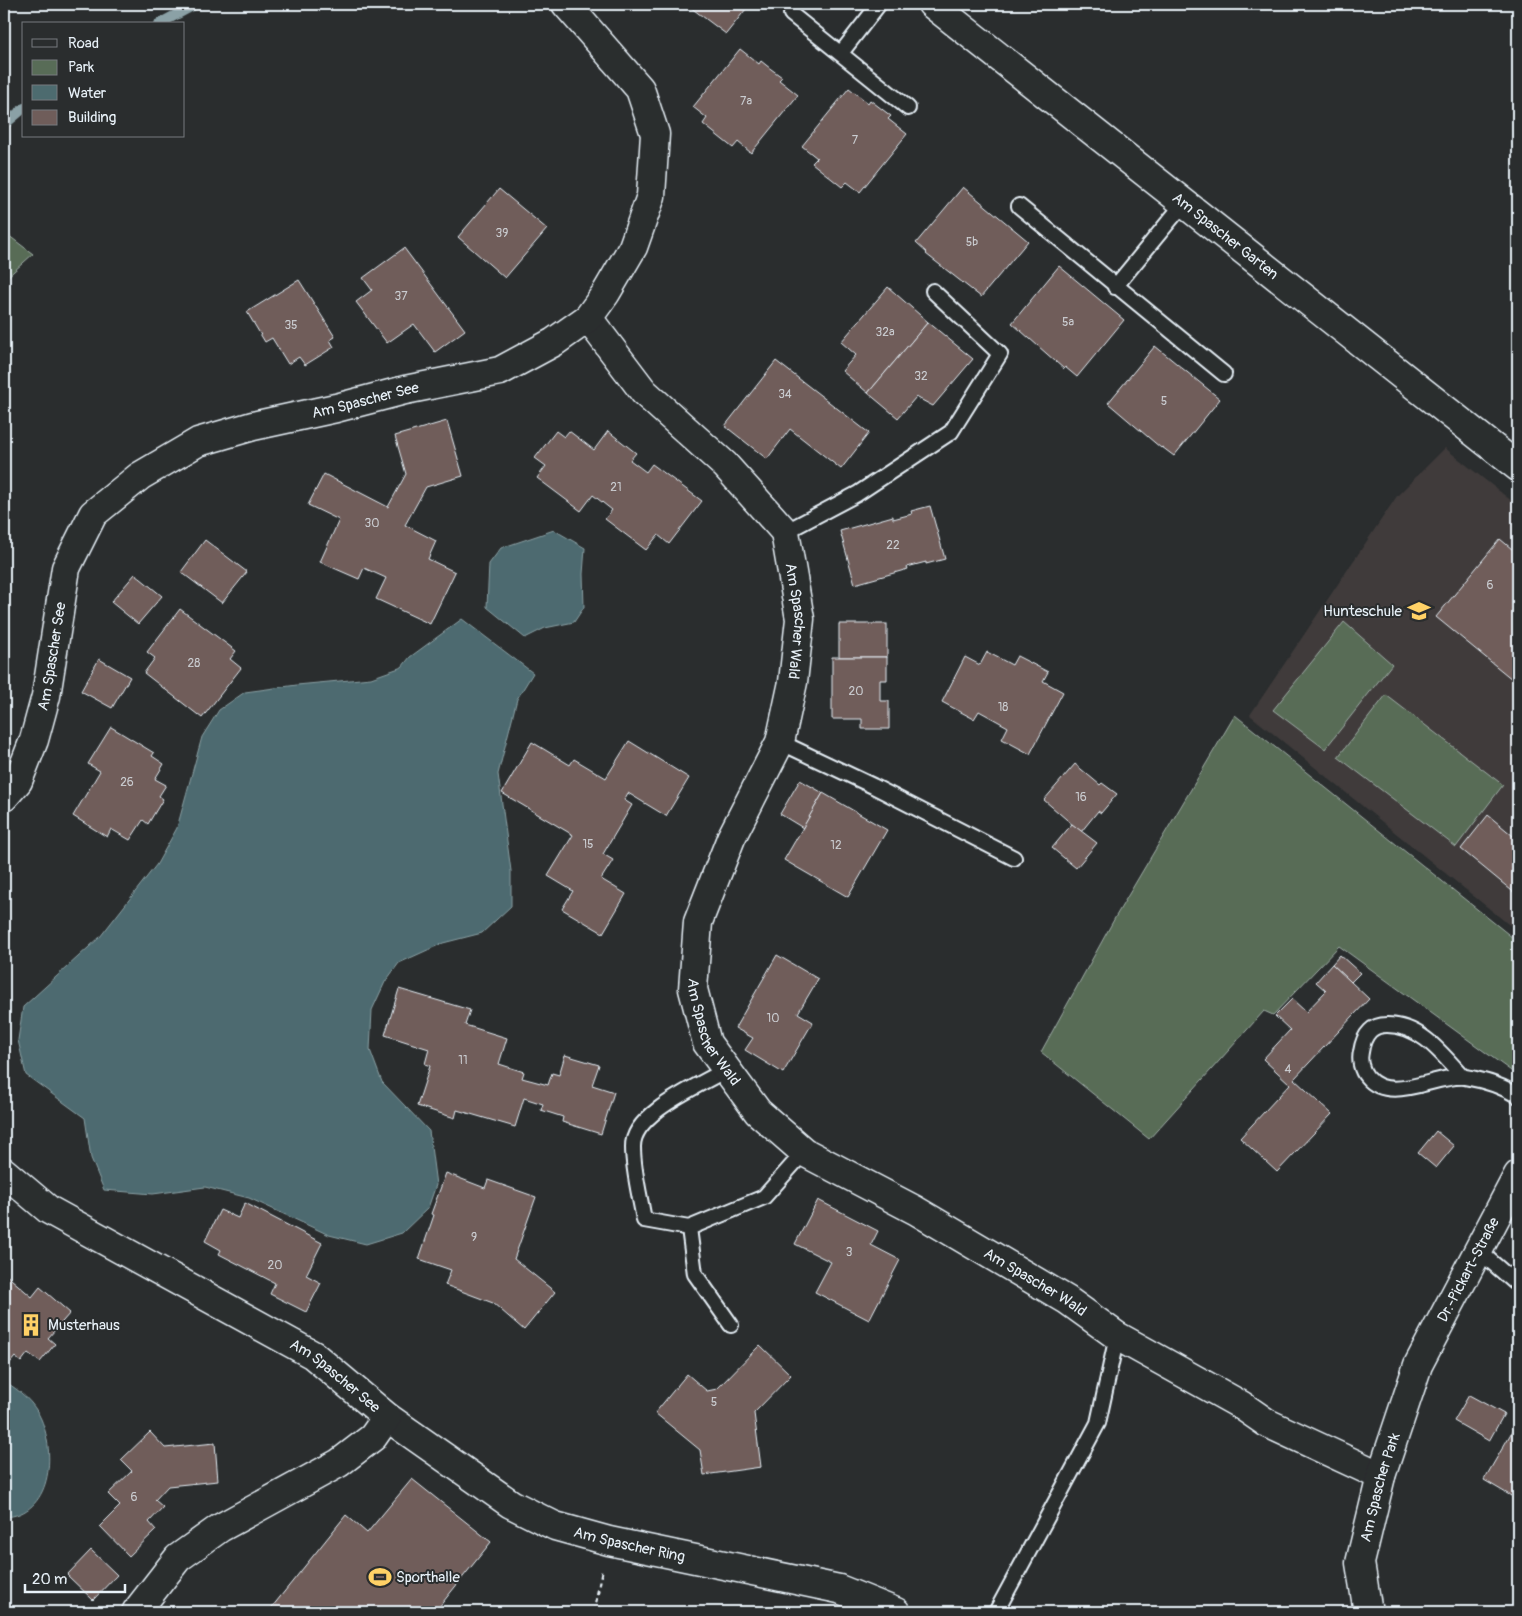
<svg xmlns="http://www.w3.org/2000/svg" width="1522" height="1616" font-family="Pangolin,sans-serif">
<rect width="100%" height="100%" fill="#2a2d2e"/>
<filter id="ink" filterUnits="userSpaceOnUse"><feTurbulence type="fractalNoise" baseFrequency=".02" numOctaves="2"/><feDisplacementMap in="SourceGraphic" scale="10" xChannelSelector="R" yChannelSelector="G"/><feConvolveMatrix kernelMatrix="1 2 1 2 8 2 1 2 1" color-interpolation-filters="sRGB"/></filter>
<g filter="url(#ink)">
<!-- built -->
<path fill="#3f3b3b" d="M1445,448L1518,506V932L1250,715L1397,496Z"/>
<!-- green -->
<g fill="#586c57" stroke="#a0aea8">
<path d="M4,232L33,254L4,280Z"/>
<path d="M1344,622L1392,664L1325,749L1273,710Z"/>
<path d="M1386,695L1503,785L1456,847L1338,757Z"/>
<path d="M1235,715L1518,942V1076L1339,946L1273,1015L1264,1011L1149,1139L1041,1052L1116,916Z"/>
</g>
<!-- water -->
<g fill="#4d6b6f" stroke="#8ba1a6">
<path d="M554,530L585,548L583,574L584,607L574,622L545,628L525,638L487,607L489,564L501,548Z"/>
<path d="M462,619L533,673L517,699L498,774L511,871V906L482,933L443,943L399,963L385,982L372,1010L370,1050L382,1082L429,1131L436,1185L428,1208L402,1233L366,1244L329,1235L249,1198L205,1187L153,1194L104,1190L91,1158L85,1118L26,1075L18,1040L23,1007L100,937L157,864L177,828L202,737L219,710L245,692L297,685L371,678L402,667L410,657Z"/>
<path d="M4,1381C19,1390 34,1402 41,1419C56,1454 52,1515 4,1517Z"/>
</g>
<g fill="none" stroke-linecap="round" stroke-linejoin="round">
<!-- stream -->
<g stroke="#8ba1a6" stroke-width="10">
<path d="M159,24L196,4"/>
<path d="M4,125L24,108"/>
</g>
</g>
<!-- building -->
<g fill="#6f5d5a" stroke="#e8f1f8">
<path d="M686,4H750L726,34Z"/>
<path d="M740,49L759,64L761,61L771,69L782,77L779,80L798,95L751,153L738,142L733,148L703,124L707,118L693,107Z"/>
<path d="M849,88L868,103L870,100L891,116L888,119L907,134L860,192L847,182L842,187L812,163L817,158L802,146Z"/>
<path d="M963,187L1028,241L981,297L926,254L927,253L916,243Z"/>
<path d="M499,189L547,229L505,278L458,237Z"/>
<path d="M404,248L465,330L435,352L414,324L387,343L356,302L372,290L363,278Z"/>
<path d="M1059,266L1124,320L1077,377L1065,367L1064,369L1012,323Z"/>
<path d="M299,280L335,337L330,340L334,347L305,365L299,357L288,364L272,338L265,342L247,312Z"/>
<path d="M888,287L928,322L868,393L842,371L856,355L841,342Z"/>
<path d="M928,322L973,359L933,406L916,397L898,418L868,393Z"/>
<path d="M1155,346L1220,399L1174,456L1162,447L1161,448L1108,403Z"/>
<path d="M776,361L869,433L841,469L790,429L767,459L725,426Z"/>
<path d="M447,421L463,476L426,487L405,525L436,541L428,559L455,572L430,624L376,599L386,578L364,568L359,579L320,562L339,520L308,505L324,474L388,507L406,474L395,436Z"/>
<path d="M556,431L564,437L569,431L594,450L608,431L636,453L630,460L646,472L652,464L702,501L669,544L658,535L646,550L605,519L612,510L593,495L581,511L537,478L546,466L535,458Z"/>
<path d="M930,506L945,559L926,564V562L907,567L908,569L855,584L840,531L893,516V519L912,514L911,511Z"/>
<path d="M1500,539L1518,554V684L1436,617Z"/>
<path d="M205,540L247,572L222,603L181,572Z"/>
<path d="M135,574L162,596L138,624L111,602Z"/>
<path d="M180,609L236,651L230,659L241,668L202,718L144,673L155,658L147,652Z"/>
<rect x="839" y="624" width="48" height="33"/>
<path d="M987,652L1012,665L1017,656L1048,672L1043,681L1063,692L1030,754L1002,739L1008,727L979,711L974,719L942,702L965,657L980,665Z"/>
<path d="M832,657H887V680H880V701H889V729H862V719H832Z"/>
<path d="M99,659L130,677L112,708L81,691Z"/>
<path d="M111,727L154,753L152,756L164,764L155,779L166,785L159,796L163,799L148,824L143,820L130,840L111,829L107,837L73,816L100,771L88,764Z"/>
<path d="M629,741L689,778L666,816L628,793L624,800L632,805L603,854L613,860L601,879L626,894L603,933L562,909L573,891L548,876L573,835L502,793L532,742L570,765L574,759L606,778Z"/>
<path d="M1075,764L1100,785L1102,783L1117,794L1101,813L1098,811L1081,832L1044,800Z"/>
<path d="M800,780L823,793L803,828L780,814Z"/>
<path d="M823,793L887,830L848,897L784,860Z"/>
<path d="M1488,815L1518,840L1517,895L1461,849Z"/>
<path d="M1072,824L1097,843L1076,868L1052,848Z"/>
<path d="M777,955L818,979L798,1013L813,1022L783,1073L745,1050L753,1038L735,1028Z"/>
<path d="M1340,955L1360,973L1351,982L1332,964Z"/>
<path d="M1332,964L1369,999L1294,1079L1332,1114L1277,1172L1240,1138L1290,1084L1263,1059L1290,1030L1275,1016L1292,999L1306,1012L1326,991L1316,982Z"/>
<path d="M399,989L470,1010L465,1025L507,1038L499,1064L524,1072L522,1078L548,1085L552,1073L559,1075L565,1055L599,1065L592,1085L614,1092L601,1134L562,1122L563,1117L541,1110L543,1104L524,1098L515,1127L457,1110L455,1118L417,1106L430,1066L425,1064L429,1049L385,1035Z"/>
<path d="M1436,1131L1454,1146L1436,1168L1418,1153Z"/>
<path d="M446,1173L485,1188L488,1180L536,1197L514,1259L555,1292L524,1330L493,1303L445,1285L451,1270L419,1259L434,1215L431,1214Z"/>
<path d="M818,1200L878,1231L871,1245L900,1260L869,1320L815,1292L831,1262L795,1244Z"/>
<path d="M245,1203L322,1243L306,1275L321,1283L306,1312L270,1294L275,1283L219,1254L221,1250L205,1241L220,1210L238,1218Z"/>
<path d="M4,1273L32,1297L40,1287L70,1313L48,1338L55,1344L40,1362L28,1353L21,1362L15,1357L4,1370Z"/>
<path d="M760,1345L791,1375L754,1413L761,1467L704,1475L700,1450L655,1413L687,1374L707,1391L717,1389Z"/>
<path d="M1469,1395L1504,1414L1489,1441L1454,1421Z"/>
<path d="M1517,1423L1518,1424V1500L1484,1480Z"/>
<path d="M150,1432L165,1448L215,1443L218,1481L168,1486L155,1500L163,1507L149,1522L156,1530L129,1556L100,1526L120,1506L108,1494L132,1471L121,1460Z"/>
<path d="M412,1479L491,1542L435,1612H268L346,1515L367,1533Z"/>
<path d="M91,1550L117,1575L93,1600L67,1575Z"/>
</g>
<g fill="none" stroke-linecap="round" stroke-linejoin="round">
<defs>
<g id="lane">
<path d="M791,14L908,108"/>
<path d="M841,53L879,4"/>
<path d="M1019,206L1224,374"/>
<path d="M1115,287L1184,203"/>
<path d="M785,532L857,494L951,432L1000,354L933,291"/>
<path d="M780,742L873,786L1014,858"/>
<path d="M1463,1077C1442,1054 1421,1025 1387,1025C1381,1025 1375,1026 1370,1031C1365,1036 1362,1045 1361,1052C1359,1060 1361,1070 1367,1077C1390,1105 1436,1074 1465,1077C1483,1080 1503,1086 1518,1096"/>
<path d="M689,1228L644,1220C640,1196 633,1171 633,1147C632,1113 701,1085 727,1069"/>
<path d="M1479,1251L1518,1285"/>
<path d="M731,1325L695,1274L689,1228L764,1197L804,1152"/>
<path d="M996,1612L1098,1423L1117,1336"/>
</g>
<g id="street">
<path id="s1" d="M932,4L1518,467"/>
<path id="s2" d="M588,318L644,392L725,465L785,532L800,619L793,682L780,742L731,838L698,922L693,989L707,1043L758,1112L804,1152L915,1210L1067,1300L1117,1336L1241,1405L1267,1423L1381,1476"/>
<path id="s3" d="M4,797L18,781L34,740L46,696L66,568L93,514L140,476L198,442L253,426L336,408L405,390L500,371L554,342L588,318L606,293L633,247L651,196L655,134L640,89L566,4"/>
<path id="s4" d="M4,1172L49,1210L313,1355L387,1417L511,1504L555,1526L609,1541L839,1589L896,1612"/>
<path d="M136,1612L178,1558L220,1528L339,1463L373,1437L387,1417"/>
<path id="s5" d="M1368,1612L1360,1563L1381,1476L1418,1365L1518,1175"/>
</g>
</defs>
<!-- lane casing -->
<use href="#lane" stroke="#e8f1f8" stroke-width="18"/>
<!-- street casing -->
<use href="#street" stroke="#e8f1f8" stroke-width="31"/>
<!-- path -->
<path stroke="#e8f1f8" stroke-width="3" stroke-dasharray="5 4" stroke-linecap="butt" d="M594,1612L602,1571"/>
<!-- lane -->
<use href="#lane" stroke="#2a2d2e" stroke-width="14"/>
<!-- street -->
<use href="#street" stroke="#2a2d2e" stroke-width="28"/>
</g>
</g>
<!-- icons -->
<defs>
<symbol id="school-bare" viewBox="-9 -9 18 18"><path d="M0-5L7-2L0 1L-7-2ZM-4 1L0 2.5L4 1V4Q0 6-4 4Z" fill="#ffd166" stroke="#2a2d2e" stroke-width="2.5" paint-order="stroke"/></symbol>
<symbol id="building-bare" viewBox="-9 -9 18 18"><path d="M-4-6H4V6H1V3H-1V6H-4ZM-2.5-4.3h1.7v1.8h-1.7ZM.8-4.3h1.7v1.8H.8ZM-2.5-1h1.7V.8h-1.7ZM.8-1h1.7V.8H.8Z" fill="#ffd166" stroke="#2a2d2e" stroke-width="2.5" paint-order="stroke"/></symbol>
<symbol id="stadium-bare" viewBox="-9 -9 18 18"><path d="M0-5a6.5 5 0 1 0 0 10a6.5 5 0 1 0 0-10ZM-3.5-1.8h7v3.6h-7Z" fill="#ffd166" stroke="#2a2d2e" stroke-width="2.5" paint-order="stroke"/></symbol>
</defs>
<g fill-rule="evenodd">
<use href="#school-bare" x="1403" y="595" width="32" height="32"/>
<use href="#building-bare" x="15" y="1309" width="32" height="32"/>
<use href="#stadium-bare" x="364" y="1561" width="32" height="32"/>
</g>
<g text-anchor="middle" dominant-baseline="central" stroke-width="4" stroke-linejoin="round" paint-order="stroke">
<!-- number labels -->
<g font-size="12" fill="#caccd0">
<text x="746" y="101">7a</text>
<text x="855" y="140">7</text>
<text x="502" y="233">39</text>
<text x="972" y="242">5b</text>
<text x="401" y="296">37</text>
<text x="1068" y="322">5a</text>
<text x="291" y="325">35</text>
<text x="885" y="332">32a</text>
<text x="921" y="376">32</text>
<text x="785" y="394">34</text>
<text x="1164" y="401">5</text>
<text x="616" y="487">21</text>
<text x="372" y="523">30</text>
<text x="893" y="545">22</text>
<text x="1490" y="585">6</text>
<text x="194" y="663">28</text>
<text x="856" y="691">20</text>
<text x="1003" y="707">18</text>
<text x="127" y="782">26</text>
<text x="1081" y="797">16</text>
<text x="588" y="844">15</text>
<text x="836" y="845">12</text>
<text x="773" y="1018">10</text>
<text x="463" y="1060">11</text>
<text x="1288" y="1069">4</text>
<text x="474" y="1237">9</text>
<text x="849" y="1252">3</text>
<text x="275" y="1265">20</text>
<text x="714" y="1402">5</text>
<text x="134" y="1497">6</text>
</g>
<!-- street labels -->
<g font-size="15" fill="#e8f1f8" stroke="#2a2d2e">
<text stroke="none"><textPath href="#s1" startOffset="374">Am Spascher Garten</textPath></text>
<text stroke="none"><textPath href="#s3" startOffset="601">Am Spascher See</textPath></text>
<text stroke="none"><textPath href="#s2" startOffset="382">Am Spascher Wald</textPath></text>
<text stroke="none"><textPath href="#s3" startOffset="151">Am Spascher See</textPath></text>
<text stroke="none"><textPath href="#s2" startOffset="818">Am Spascher Wald</textPath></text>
<text stroke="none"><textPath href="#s5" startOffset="364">Dr.-Pickart-Straße</textPath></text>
<text stroke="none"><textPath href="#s2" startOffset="1238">Am Spascher Wald</textPath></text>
<text stroke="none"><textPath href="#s4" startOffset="390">Am Spascher See</textPath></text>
<text stroke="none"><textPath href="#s5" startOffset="128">Am Spascher Park</textPath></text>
<text stroke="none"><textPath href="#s4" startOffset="734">Am Spascher Ring</textPath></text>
</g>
<!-- poi labels -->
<g font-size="15" fill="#e8f1f8" stroke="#2a2d2e" text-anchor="start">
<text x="1402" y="611" text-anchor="end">Hunteschule</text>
<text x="48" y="1325">Musterhaus</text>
<text x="396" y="1577">Sporthalle</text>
</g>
</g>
<!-- margin -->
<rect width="1522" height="1616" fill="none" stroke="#2a2d2e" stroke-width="20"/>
<rect x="10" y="10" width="1502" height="1596" fill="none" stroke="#e8f1f8" stroke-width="2" filter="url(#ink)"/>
<!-- legend -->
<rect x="22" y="22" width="162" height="115" fill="#2a2d2e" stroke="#767b7f"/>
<rect x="32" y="39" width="25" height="8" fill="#2a2d2e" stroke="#767b7f"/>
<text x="68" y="48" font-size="15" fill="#e8f1f8">Road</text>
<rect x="32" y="60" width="25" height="15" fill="#586c57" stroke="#767b7f"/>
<text x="68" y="72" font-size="15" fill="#e8f1f8">Park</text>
<rect x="32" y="85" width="25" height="15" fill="#4d6b6f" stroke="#767b7f"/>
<text x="68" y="98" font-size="15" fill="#e8f1f8">Water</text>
<rect x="32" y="110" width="25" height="15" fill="#6f5d5a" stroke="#767b7f"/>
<text x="68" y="122" font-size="15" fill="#e8f1f8">Building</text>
<!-- scale -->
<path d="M25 1584v8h100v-8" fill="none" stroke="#e8f1f8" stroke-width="2.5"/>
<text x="32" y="1584" font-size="15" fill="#e8f1f8" stroke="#2a2d2e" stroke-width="4" paint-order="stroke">20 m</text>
</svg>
